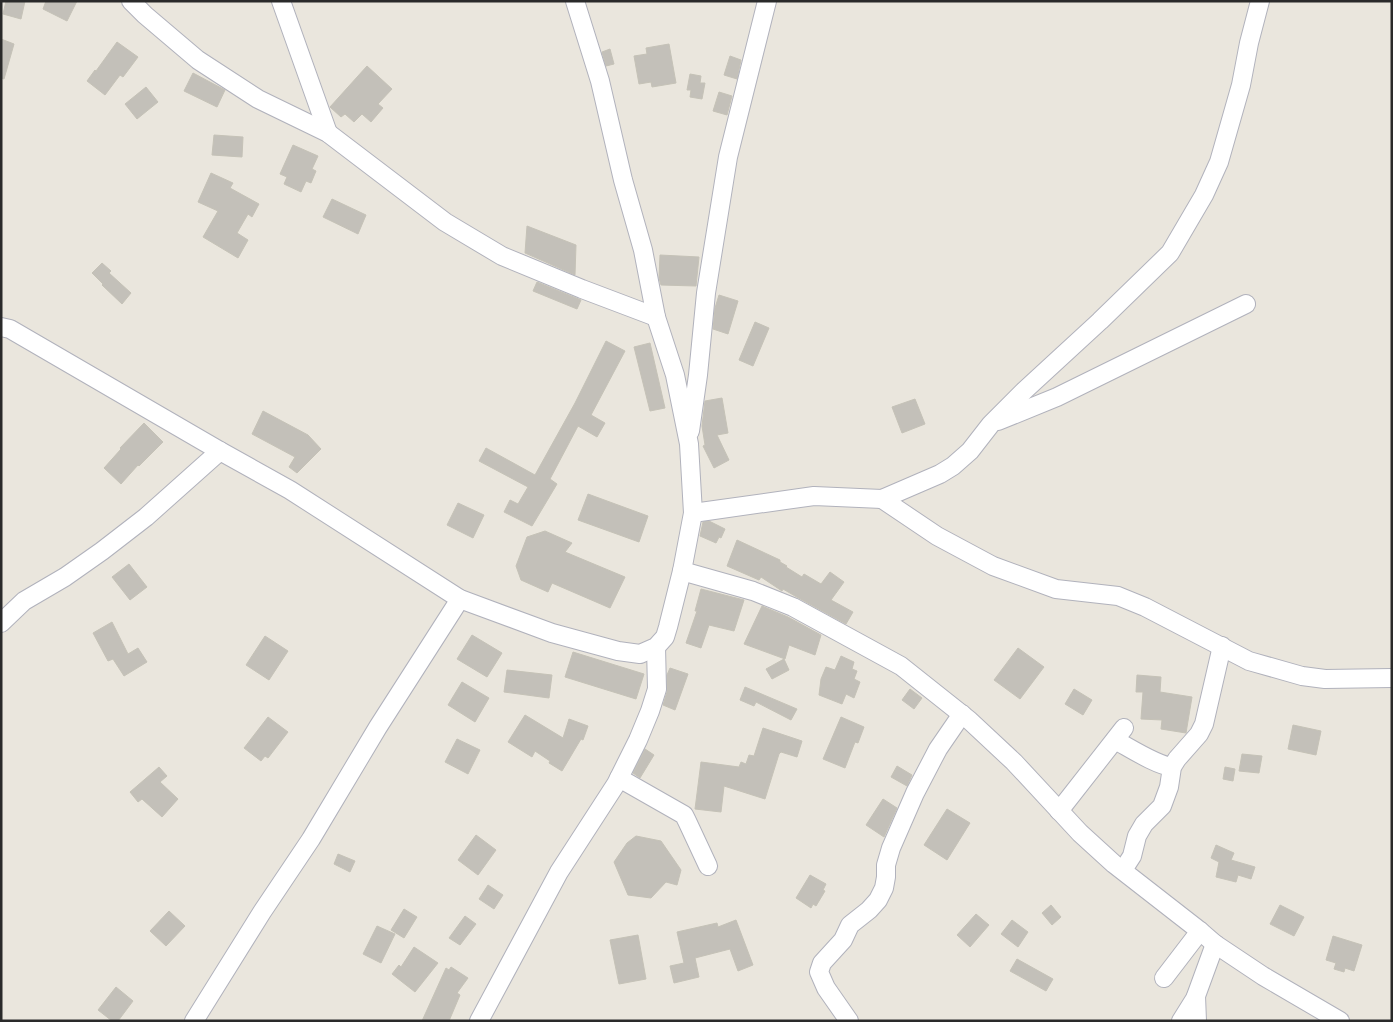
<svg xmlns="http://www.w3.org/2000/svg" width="1393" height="1022" font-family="'Asap Condensed',sans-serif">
<rect width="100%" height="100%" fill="#eae6dd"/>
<!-- building -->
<g fill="#c3c0b9" stroke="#c5c2b7">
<path d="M6,1H25L21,19L3,14Z"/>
<path d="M46,1H77L67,21L43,9Z"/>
<path d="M1,39L14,44L4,79L1,78Z"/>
<path d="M117,42L138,57L123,77L120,75L105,95L87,81L95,70L96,71Z"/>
<path d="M669,44L676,83L652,87L651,82L639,84L634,56L647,54L646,48Z"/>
<path d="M610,49L614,64L606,66L602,52Z"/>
<path d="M730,56L741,60L737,79L724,75Z"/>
<path d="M367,66L392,89L378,104L383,108L371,122L362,114L354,122L345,114L341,117L330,107Z"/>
<path d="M193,73L225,90L217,107L184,91Z"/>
<path d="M690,74L701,76L700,83H705L702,99L690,97L691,90H687Z"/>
<path d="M146,87L158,102L137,119L125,104Z"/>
<path d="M719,92L732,96L727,115L713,111Z"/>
<path d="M214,135L243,137L242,157L212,155Z"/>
<path d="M293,145L318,156L312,169L316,171L311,183L306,181L301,192L284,184L287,177L280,174Z"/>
<path d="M211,173L233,183L230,188L259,204L252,217L248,214L237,233L248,240L238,258L203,237L218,211L198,202Z"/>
<path d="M332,199L366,215L358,234L323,217Z"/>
<path d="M527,226L576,245L575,275L525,253Z"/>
<path d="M660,255L699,257L696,286L661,285L659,278Z"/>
<path d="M102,263L111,271L109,273L131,293L122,304L102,285L103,284L92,273Z"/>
<path d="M537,282L581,300L577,309L533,291Z"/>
<path d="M719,295L738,301L728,334L713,329L715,308Z"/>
<path d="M755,322L769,328L753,366L739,360Z"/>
<path d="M606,341L625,351L591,415L605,423L597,437L578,426L550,479L557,484L532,526L504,512L510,500L518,504L528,487L479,461L486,448L535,475L575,403Z"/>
<path d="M650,343L665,408L650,411L634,347Z"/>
<path d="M722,398L728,433L717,435L729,460L714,468L703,446L705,445L702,426L705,401Z"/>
<path d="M915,399L925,424L902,433L892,407Z"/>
<path d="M263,411L308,435L321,449L297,473L289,467L295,457L252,434Z"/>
<path d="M144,423L163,442L139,466L138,465L121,484L104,468L121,449L120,448Z"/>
<path d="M588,494L648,516L639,542L578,520Z"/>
<path d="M458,503L484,515L473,538L447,525Z"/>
<path d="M709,521L725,529L721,538L719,537L716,543L700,536L703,522Z"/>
<path d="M545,531L572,543L565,552L625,577L610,608L552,583L548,592L521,580L516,566L527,537Z"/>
<path d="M737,540L780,560V562L787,566L786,567L802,577L804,574L821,584L830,572L844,582L831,600L853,612L846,624L795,596L783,589L782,591L761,577L759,580L727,566Z"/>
<path d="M129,564L147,587L130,600L112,577Z"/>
<path d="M701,589L744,600L734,631L709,625L701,648L686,643L697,611H695Z"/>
<path d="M762,606L788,617L821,635L815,655L789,645L785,659L744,644Z"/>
<path d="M112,622L128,654L138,648L147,662L124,676L113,659L108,661L93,633Z"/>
<path d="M472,635L502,653L487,677L457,659Z"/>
<path d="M265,636L288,651L269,680L246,665Z"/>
<path d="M1018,648L1044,667L1020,699L994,680Z"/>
<path d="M573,652L644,674L636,699L565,677Z"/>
<path d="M841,656L854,662L852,669L857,671L854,679L860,682L854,698L846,694L842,704L819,695L821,679L826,667L835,670Z"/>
<path d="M784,659L789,670L772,679L766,669Z"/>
<path d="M670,668L688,674L675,710L663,705L667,692V675Z"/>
<path d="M507,670L552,675L549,698L504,692Z"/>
<path d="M1137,675L1161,677L1160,692L1192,697L1186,733L1161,729L1162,720L1141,719L1143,692H1136Z"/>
<path d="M462,682L489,698L475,722L448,705Z"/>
<path d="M745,687L797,709L791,720L756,702L754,706L740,700Z"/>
<path d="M910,689L922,698L914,709L902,700Z"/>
<path d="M1074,689L1092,700L1083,715L1065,704Z"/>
<path d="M525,715L563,738L569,719L588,726L583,740L581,739L562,771L549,763L550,761L535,751L532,757L508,742Z"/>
<path d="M268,717L288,732L268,758L265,756L261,761L244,748Z"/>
<path d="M841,717L864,727L858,743L855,742L845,768L823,759Z"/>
<path d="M1293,725L1321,731L1316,755L1288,749Z"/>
<path d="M763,728L802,741L797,757L781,752L779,754L765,799L724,786L721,812L695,809L701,762L739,767L741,762L746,764L749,755L754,756Z"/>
<path d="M457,739L480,750L468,774L445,762Z"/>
<path d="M645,749L654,755L640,778L633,773Z"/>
<path d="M1242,754L1262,756L1259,773L1239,771Z"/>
<path d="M897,766L912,775L907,786L891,777Z"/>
<path d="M159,767L167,776L160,782L178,799L162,817L142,799L138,802L130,792Z"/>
<path d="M1225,767L1235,769L1233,781L1223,779Z"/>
<path d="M883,799L897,808L884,837L866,825Z"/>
<path d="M947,809L970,823L947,860L924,845Z"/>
<path d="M476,835L496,850L478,875L458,860Z"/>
<path d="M636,836L661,841L681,870L677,885L666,882L651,898L628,895L614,862L627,843Z"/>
<path d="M1216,845L1234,853L1231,860L1255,867L1251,879L1238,875L1236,882L1216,877L1219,862L1211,858Z"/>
<path d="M338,854L355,861L350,872L334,864Z"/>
<path d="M810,875L826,884L823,890L825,891L816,906L813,904L811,908L796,898Z"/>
<path d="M488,885L503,895L494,909L479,899Z"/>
<path d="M1051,905L1061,917L1052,925L1042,913Z"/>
<path d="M1280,905L1304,917L1294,936L1270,924Z"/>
<path d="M404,909L417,917L404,938L391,930Z"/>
<path d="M169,911L185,926L166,946L150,931Z"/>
<path d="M976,914L989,925L970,947L957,935Z"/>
<path d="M465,916L476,924L460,945L449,938Z"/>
<path d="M736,920L753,965L738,971L730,949L695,958L699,977L674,983L670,966L684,963L677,932L717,923L718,927Z"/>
<path d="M1012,920L1028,932L1018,947L1001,934Z"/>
<path d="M377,926L395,934L381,963L363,954Z"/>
<path d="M638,935L646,979L619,984L610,940Z"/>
<path d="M1333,936L1362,945L1354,971L1345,968L1344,972L1334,969L1336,963L1326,960Z"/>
<path d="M414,947L438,963L415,992L392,974L399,965L401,967Z"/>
<path d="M1017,959L1053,979L1046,991L1010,971Z"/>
<path d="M451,967L468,978L457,993L460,995L449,1021H422L446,968L449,970Z"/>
<path d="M116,987L133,1001L118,1021H112L98,1010Z"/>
</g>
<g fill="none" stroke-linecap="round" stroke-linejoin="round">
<defs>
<g id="minor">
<path d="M131,1L145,15L198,60L258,99L328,133L445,222L502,256L582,289L656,317"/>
<path d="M281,1L328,133"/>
<path d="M1,327L10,329L220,451L290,490L460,599L552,633L618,651L640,654L656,647L665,637L668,627L682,571L693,513L689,444L675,375L656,317L643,250L623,180L600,81L575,1"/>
<path d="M998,421L1057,397L1246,304"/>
<path d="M690,431L698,375L706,293L728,157L767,1"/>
<path d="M882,499L937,536L993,566L1056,589L1118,596L1145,607L1249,661L1302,676L1325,679L1392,678"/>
<path d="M693,513L814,496L882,499L940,474L953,466L970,451L991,424L1025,390L1100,321L1170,253L1204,195L1219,162L1241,85L1249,43L1260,1"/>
<path d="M682,571L753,591L793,607L901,666L969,720L1014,762L1080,833L1114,864L1200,931L1215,944L1263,976L1340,1021"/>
<path d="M1,623L24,601L65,577L102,551L146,517L220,451"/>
<path d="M1115,740C1130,748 1156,765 1172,767"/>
<path d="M619,778L684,815L687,821L708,866"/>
<path d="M1059,811L1124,728"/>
<path d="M1123,870L1132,856L1137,836L1144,824L1162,806L1169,787L1172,767L1177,759L1199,734L1204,724L1222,646"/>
<path d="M1164,978L1200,931"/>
<path d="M194,1021L262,912L311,839L378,727L460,599"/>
<path d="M479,1021L559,872L616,784L638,740L650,711L657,689L656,647"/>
<path d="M849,1021L826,988L819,972L822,963L843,940L850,925L869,910L878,900L884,888L886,877V865L891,848L915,793L938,749L962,714"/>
<path d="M1181,1021L1196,997"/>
<path d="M1197,1021L1196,996L1215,944"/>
</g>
</defs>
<!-- minor casing -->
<use href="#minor" stroke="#b1b2bc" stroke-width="20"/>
<!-- minor -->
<use href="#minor" stroke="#fff" stroke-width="18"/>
</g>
<!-- border -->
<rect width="1393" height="1022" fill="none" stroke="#2a2a2a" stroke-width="5"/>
</svg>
